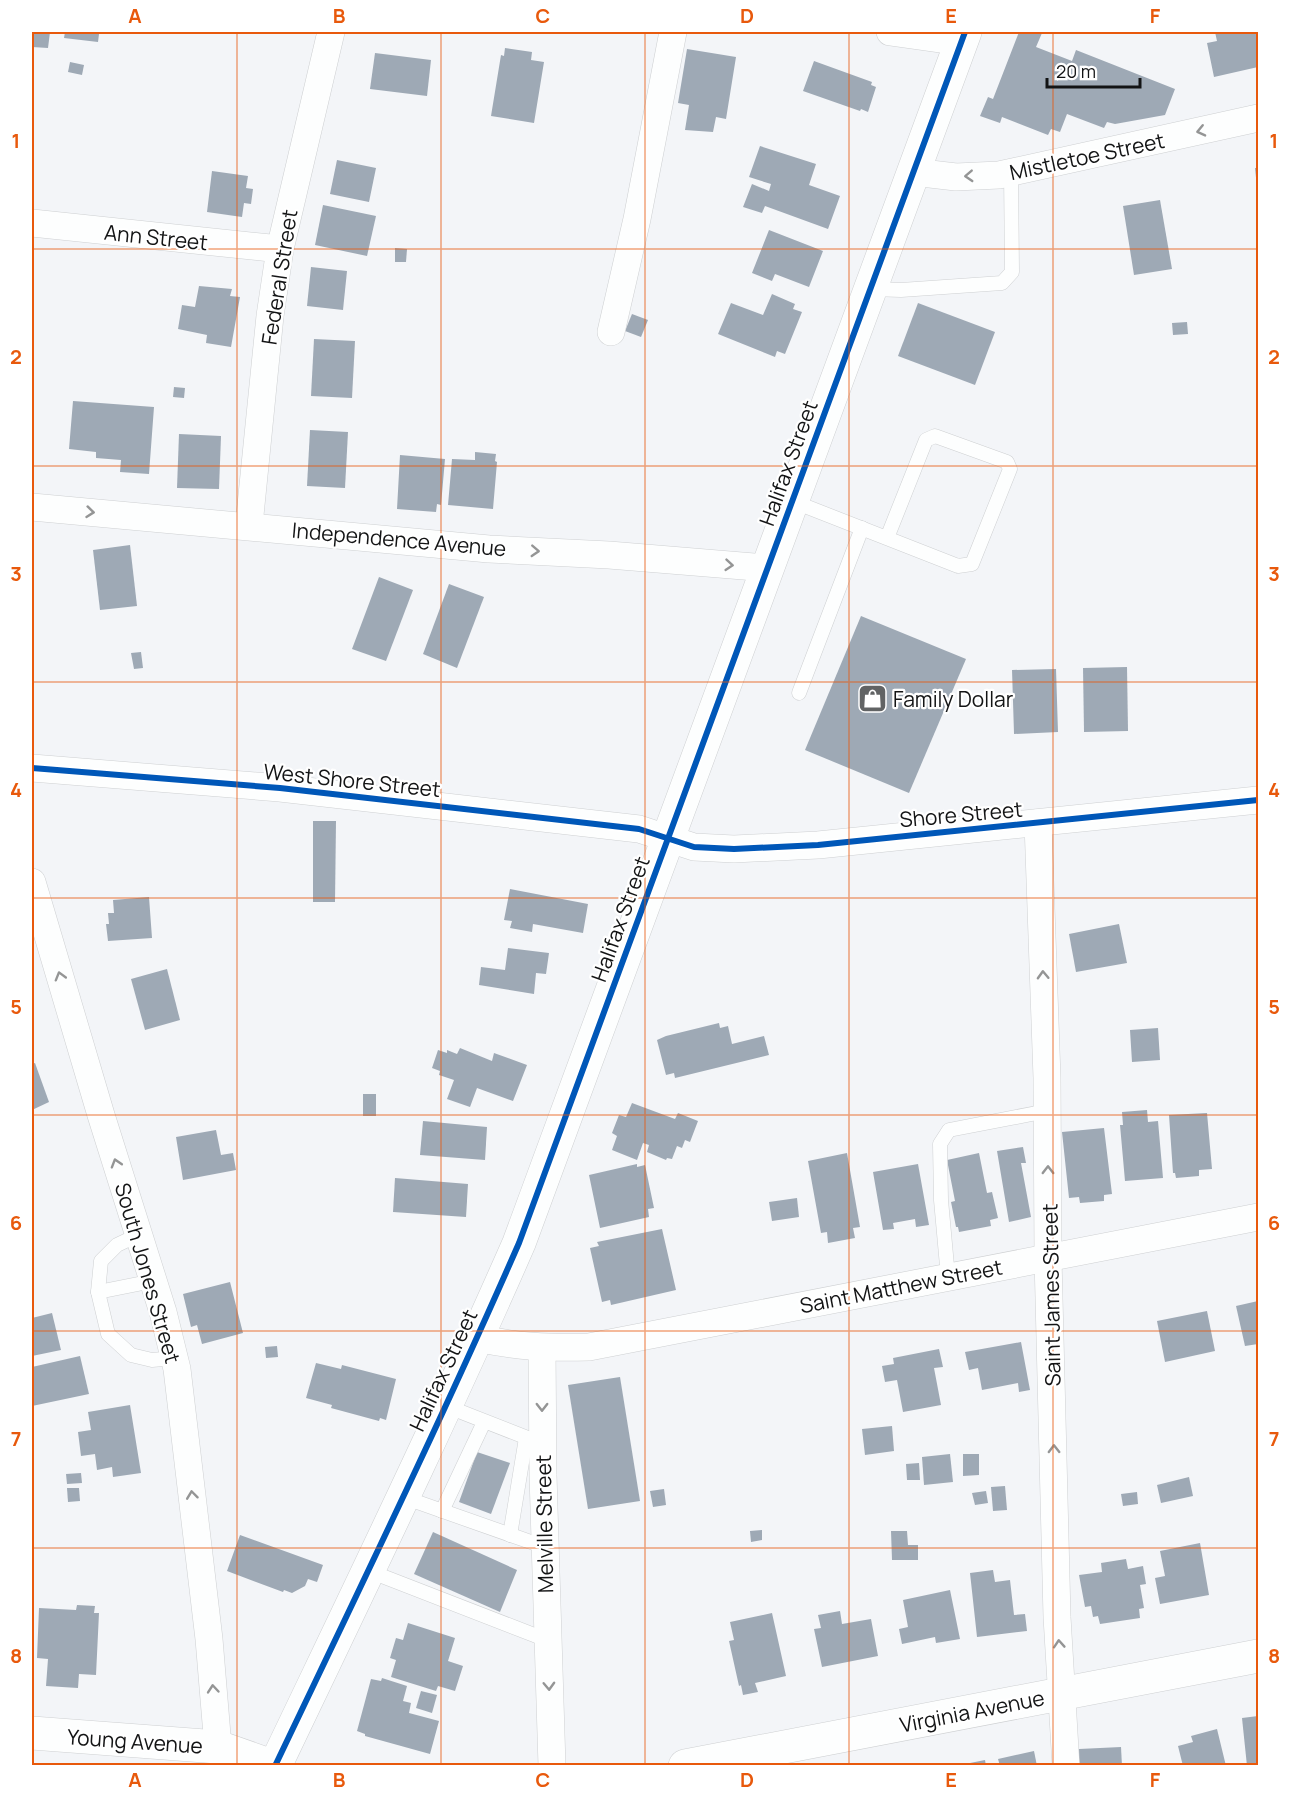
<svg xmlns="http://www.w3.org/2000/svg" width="1290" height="1797" font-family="Manrope,sans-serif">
<rect width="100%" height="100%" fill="#f3f5f8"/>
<!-- building -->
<g fill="#9ea9b5">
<path d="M32,32H50L48,48L32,47Z"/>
<path d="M65,32H102V34H99L98,42L64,38Z"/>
<path d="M1019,32L1042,33L1036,47L1072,61L1076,50L1175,89L1165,115L1115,124L1107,122L1104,128L1067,114L1060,132L1051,129L1048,135L1002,117L1000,123L980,116L988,97L993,99Z"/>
<path d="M1215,32H1258V67L1214,77L1207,43L1217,41Z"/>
<path d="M505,48L532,52L531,60L544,62L534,123L491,116L501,55L504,56Z"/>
<path d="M687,49L736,57L726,119L716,117L713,132L685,130L689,105L678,103Z"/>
<path d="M375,53L431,60L427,96L370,89Z"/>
<path d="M814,61L872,82L871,85L876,87L868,112L861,109L860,111L803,91Z"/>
<path d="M70,62L84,65L82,75L68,72Z"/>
<path d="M760,146L816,164L809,185L840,196L828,229L765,206L762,213L743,207L752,184L769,191L771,184L749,177Z"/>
<path d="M337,160L376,168L369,202L330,194Z"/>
<path d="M1255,168H1258V187H1257Z"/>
<path d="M212,171L248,176L246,188L253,189L251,204L244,203L242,217L207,212Z"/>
<path d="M1160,200L1172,269L1134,275L1123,206Z"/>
<path d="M323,205L376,216L367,256L315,245Z"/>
<path d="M769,230L823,251L809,287L775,274L772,281L752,273Z"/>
<path d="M395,248L407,249L406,262H395Z"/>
<path d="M311,267L347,271L343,310L307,306Z"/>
<path d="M199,286L232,289L230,296L240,297L231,347L206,343L207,335L178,329L182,305L195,307Z"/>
<path d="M772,294L795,304L793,309L802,312L785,354L777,351L775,357L718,334L731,303L763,315Z"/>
<path d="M918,303L995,332L975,385L898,356Z"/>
<path d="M632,314L648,320L641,337L625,331Z"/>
<path d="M1187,322L1188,334L1173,335L1172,323Z"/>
<path d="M314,339L355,341L352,398L311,396Z"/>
<path d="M174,387L185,388L184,398L173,397Z"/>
<path d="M73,401L154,407L149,474L120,472L121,460L96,458V452L69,449Z"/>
<path d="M310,430L348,432L345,488L307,486Z"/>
<path d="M179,434L221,436L219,489L177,488Z"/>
<path d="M475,452L496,454L495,461L497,462L493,509L448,505L452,459L475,460Z"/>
<path d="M400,455L445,459L441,505L437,504L436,512L397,509Z"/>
<path d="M130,545L137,606L100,610L93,550Z"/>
<path d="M379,577L413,590L386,661L352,649Z"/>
<path d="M449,584L484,597L457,668L423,654Z"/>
<path d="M861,616L966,659L909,793L805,750Z"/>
<path d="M141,652L143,668L134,669L131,653Z"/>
<path d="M1127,667L1128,731L1084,732L1083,668Z"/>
<path d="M1056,669L1058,732L1014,734L1012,670Z"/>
<path d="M313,821H336L335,902H313Z"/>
<path d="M510,889L588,904L583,933L533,924L532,932L510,928L512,921L504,920Z"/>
<path d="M149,897L152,938L108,941L106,924H109L108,913H114L113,900Z"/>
<path d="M1119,924L1127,963L1076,972L1069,934Z"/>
<path d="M508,948L549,953L546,974L536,973L534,994L479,985L481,967L505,970Z"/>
<path d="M167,969L180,1020L145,1030L131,979Z"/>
<path d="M719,1023L720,1028L728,1026L732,1044L764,1036L769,1055L675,1078L674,1073L666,1075L657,1040L666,1036Z"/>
<path d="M1158,1028L1160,1060L1132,1062L1130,1030Z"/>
<path d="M460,1048L492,1061L494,1053L527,1065L513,1101L477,1088L470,1107L447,1099L454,1080L439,1075L440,1071L432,1068L438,1050L447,1053V1050L457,1054Z"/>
<path d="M35,1063L49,1102L32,1110V1064Z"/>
<rect x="363" y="1094" width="13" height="22"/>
<path d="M632,1103L675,1119L678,1113L698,1121L690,1142L685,1140L682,1148L677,1146L672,1159L667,1158L666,1160L647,1152L649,1145L643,1143L637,1160L612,1150L617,1136L612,1133L619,1115L626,1117Z"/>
<path d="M1147,1110L1148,1122L1158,1121L1163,1178L1125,1181L1120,1125H1123L1122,1112Z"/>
<path d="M1207,1113L1212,1169L1199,1170V1176L1176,1178L1175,1173H1173L1169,1115Z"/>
<path d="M423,1121L487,1127L485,1160L420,1155Z"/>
<path d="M1104,1128L1112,1194L1104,1195V1201L1080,1203L1079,1197L1069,1198L1062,1132Z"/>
<path d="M216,1130L221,1155L233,1153L236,1170L183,1180L176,1137Z"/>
<path d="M1023,1147L1026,1163H1021L1031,1217L1009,1222L997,1151Z"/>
<path d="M847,1153L860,1227L853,1228L855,1238L828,1243L827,1232L821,1233L808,1161Z"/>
<path d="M979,1153L987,1193L992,1192L998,1218L990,1220L991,1226L959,1232L958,1227H956L951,1202L955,1201L947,1160Z"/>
<path d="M637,1164V1167L645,1165L654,1208L648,1209L649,1217L600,1228L589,1175Z"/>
<path d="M918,1164L929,1225L916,1227L915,1219L893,1223L894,1229L883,1230L873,1172Z"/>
<path d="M395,1178L468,1184L466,1217L393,1212Z"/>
<path d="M797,1198L799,1217L772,1221L769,1202Z"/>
<path d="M662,1229L676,1290L611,1305L610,1300L602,1302L590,1248L599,1246L597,1242Z"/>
<path d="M230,1282L243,1333L202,1344L197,1325L191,1327L183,1294Z"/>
<path d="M1258,1301V1344L1245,1346L1236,1306Z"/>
<path d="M1207,1311L1215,1351L1165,1362L1157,1321Z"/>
<path d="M52,1313L61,1350L32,1356V1318Z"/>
<path d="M1021,1342L1030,1390L1019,1392L1018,1383L982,1390L978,1368L969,1370L965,1352Z"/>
<path d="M277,1346L278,1357L266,1358L265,1347Z"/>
<path d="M939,1349L943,1367L934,1368L941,1405L903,1412L897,1380L885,1382L882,1366L894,1364L893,1358Z"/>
<path d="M80,1356L89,1394L32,1406V1367Z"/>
<path d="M316,1363L341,1369L342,1365L396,1379L386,1420L380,1418L379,1421L331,1408L332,1405L306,1398Z"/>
<path d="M620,1377L640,1501L588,1509L568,1385Z"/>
<path d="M130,1405L141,1473L113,1477L112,1467L97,1470L95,1454L81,1456L78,1432L91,1430L88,1412Z"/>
<path d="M892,1426L894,1451L865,1455L862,1429Z"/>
<path d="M477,1452L510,1463L491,1514L459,1502Z"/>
<path d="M950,1454L953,1482L924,1485L922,1457Z"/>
<path d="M963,1454H979V1475L963,1476Z"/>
<path d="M919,1463L920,1480H907L906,1464Z"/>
<path d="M81,1473L82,1483L67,1484L66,1474Z"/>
<path d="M1189,1477L1193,1496L1161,1503L1157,1485Z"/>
<path d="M1005,1486L1007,1510L993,1511L991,1487Z"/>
<path d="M67,1488H79L80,1501L68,1502Z"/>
<path d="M664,1489L666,1505L653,1507L650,1491Z"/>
<path d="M986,1491L988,1503L975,1505L972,1493Z"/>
<path d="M1137,1492L1138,1504L1123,1506L1121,1494Z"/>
<path d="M762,1530V1540L751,1542L750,1531Z"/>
<path d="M891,1531H907L908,1545H918V1560H892Z"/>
<path d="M433,1532L517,1570L500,1612L414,1574Z"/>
<path d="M240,1535L323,1565L317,1582L308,1579L305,1586L292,1593L284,1590L283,1592L227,1571Z"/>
<path d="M1200,1543L1209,1595L1160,1604L1155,1578L1165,1576L1160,1551Z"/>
<path d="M1126,1559L1128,1569L1143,1566L1146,1584L1140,1585L1144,1608L1139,1609L1140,1618L1100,1624L1098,1616L1093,1617L1091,1606L1085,1607L1079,1575L1102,1572L1101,1563Z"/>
<path d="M993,1570L995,1582L1010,1580L1014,1615L1025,1614L1027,1631L977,1637L970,1573Z"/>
<path d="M950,1590L960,1639L936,1643L935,1637L902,1644L899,1629L908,1627L903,1600Z"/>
<path d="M77,1605L95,1606L94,1613H99L96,1675L79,1674L78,1688L46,1686L48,1659L37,1658L39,1608L76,1610Z"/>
<path d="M840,1611L842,1624L871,1619L878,1656L822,1667L814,1629L821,1628L818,1615Z"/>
<path d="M772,1613L786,1676L755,1683L758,1692L743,1695L741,1685L739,1686L729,1641L734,1640L730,1622Z"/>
<path d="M408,1623L455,1638L448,1661L463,1666L455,1691L438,1686L436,1691L391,1677L396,1660L390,1658L396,1638L403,1640Z"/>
<path d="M382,1678L407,1686L403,1701L411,1703L409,1713L439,1721L430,1754L365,1736V1734L357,1731L371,1679L381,1681Z"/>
<path d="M421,1691L437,1695L432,1713L416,1708Z"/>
<path d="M1258,1716V1766H1247L1242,1718Z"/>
<path d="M1217,1729L1226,1766H1183L1178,1746L1193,1742L1191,1736Z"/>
<path d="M1121,1747L1122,1766H1079V1749Z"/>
<path d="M1034,1751L1037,1766H1000L998,1759Z"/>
<path d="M985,1760L986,1766H965V1764Z"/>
</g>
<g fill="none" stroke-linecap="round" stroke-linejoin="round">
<defs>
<g id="lane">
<path d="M871,289L901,290L1002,283L1012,272L1011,172"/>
<path d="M792,501L958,566L972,564L1010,469L1007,462L935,436L926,440L887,538"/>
<path d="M799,693L862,528"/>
<path d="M138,1235L117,1245L101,1261L98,1292L108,1334L131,1355L152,1360L174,1358"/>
<path d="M948,1277L941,1200L940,1144L949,1130L1047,1111"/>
<path d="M98,1292L153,1281"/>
<path d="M446,1406L543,1444"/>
<path d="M403,1497L545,1547"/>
<path d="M442,1511L484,1422"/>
<path d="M510,1535L526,1438"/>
<path d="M369,1571L547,1640"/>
</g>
<g id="street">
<path d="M890,32L961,42"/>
<path d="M913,172L956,177L999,175L1258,118"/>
<path d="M32,223L280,249"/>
<path d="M611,332L637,219L673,32"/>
<path d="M32,507L489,549L609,555L767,568"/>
<path d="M249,525L270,316L280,249L331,32"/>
<path d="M32,768L280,788L639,829L694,847L734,849L818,845L1258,800"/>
<path d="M1038,823L1047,1078L1048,1258L1057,1617L1066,1766"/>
<path d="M32,882L101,1115L163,1312L177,1369L209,1639L218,1747"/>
<path d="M477,1338C519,1347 547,1348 589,1347L1258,1217"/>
<path d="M542,1348L543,1475L552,1766"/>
</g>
<g id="secondary">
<path d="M32,1733L218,1747L272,1766"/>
<path d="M275,1766C358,1592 442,1419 519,1243L965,32"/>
<path d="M685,1766L1258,1656"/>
</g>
</defs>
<!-- lane casing -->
<use href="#lane" stroke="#ced0d2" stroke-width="15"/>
<!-- street casing -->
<use href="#street" stroke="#ced0d2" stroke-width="28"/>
<!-- secondary casing -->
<use href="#secondary" stroke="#ced0d2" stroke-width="34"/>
<!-- lane -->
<use href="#lane" stroke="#fdfefe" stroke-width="14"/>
<!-- street -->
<use href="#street" stroke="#fdfefe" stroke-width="27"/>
<!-- secondary -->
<use href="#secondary" stroke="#fdfefe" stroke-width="33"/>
<defs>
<g id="cycleway">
<path d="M32,768L280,788L639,829L694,847L734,849L818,845L1258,800"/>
<path d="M275,1766C358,1592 442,1419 519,1243L965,32"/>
</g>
</defs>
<!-- cycleway casing -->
<use href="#cycleway" stroke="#fff" stroke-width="10"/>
<!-- cycleway -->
<use href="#cycleway" stroke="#0057b8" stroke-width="6"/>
</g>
<!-- one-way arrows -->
<defs><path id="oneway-chevron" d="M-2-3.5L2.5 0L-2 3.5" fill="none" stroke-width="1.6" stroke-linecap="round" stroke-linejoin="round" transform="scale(1.5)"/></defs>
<g stroke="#949595">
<use href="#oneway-chevron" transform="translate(1201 131) rotate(167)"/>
<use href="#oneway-chevron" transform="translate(969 176) rotate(177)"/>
<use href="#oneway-chevron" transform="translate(90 512) rotate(6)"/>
<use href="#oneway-chevron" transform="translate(535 551) rotate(3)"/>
<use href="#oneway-chevron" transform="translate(729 565) rotate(5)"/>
<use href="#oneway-chevron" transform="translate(1043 975) rotate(-92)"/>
<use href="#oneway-chevron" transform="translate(60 976) rotate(-106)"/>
<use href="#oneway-chevron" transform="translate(116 1163) rotate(-107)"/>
<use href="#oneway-chevron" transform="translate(1048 1170) rotate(-90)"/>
<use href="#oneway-chevron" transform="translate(542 1407) rotate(90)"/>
<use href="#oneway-chevron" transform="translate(1054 1449) rotate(-91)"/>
<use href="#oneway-chevron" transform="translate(192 1495) rotate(-97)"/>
<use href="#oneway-chevron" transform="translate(1059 1644) rotate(-94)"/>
<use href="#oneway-chevron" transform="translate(549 1686) rotate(88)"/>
<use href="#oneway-chevron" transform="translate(213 1689) rotate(-95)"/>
</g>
<!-- grid -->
<path fill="none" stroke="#e8590c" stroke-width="1.5" stroke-opacity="0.55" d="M237,32V1766M441,32V1766M645,32V1766M849,32V1766M1053,32V1766M32,249H1258M32,466H1258M32,682H1258M32,898H1258M32,1115H1258M32,1331H1258M32,1548H1258"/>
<!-- icons -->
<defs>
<symbol id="shop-square" viewBox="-11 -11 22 22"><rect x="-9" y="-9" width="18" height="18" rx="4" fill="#616364" stroke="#fff"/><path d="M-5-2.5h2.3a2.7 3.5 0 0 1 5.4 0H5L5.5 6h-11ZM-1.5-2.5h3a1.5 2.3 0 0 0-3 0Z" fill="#fff"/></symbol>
</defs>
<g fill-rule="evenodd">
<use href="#shop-square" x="856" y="682" width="33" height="33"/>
</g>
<g text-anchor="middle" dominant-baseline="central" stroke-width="4.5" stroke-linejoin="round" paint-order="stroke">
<!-- street labels -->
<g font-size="21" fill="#131415" stroke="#fff">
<text transform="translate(1087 156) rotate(-12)">Mistletoe Street</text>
<text transform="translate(156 237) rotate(6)">Ann Street</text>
<text transform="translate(279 277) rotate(-81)">Federal Street</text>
<text transform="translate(788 463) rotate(-70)">Halifax Street</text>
<text transform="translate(399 539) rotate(5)">Independence Avenue</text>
<text transform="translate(352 780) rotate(6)">West Shore Street</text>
<text transform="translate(961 814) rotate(-5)">Shore Street</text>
<text transform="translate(620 919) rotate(-70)">Halifax Street</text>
<text transform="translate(148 1273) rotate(74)">South Jones Street</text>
<text transform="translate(901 1286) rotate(-11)">Saint Matthew Street</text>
<text transform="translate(1051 1295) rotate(-91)">Saint James Street</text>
<text transform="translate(443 1370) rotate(-65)">Halifax Street</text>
<text transform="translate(544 1524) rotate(-91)">Melville Street</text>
<text transform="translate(972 1711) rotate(-11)">Virginia Avenue</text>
<text transform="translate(135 1741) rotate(4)">Young Avenue</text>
</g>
<!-- poi labels -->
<g font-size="21" fill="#131415" stroke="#fff" text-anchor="start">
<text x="893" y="699">Family Dollar</text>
</g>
</g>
<!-- border -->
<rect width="1290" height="1797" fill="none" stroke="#ffffff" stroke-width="66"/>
<!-- scale -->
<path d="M1047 78v9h93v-9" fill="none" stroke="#131415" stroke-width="3"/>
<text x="1056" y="78" font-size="18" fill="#131415" stroke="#ffffff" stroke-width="4.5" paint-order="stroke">20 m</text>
<rect x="33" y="33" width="1224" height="1731" fill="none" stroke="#e8590c" stroke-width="2"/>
<g font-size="20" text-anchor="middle" font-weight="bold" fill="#e8590c">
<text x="135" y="23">A</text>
<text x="339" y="23">B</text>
<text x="543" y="23">C</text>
<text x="747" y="23">D</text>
<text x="951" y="23">E</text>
<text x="1155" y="23">F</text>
<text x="16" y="148">1</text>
<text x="1274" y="148">1</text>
<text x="16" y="364">2</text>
<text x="1274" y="364">2</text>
<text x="16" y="581">3</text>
<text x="1274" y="581">3</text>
<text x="16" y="797">4</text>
<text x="1274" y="797">4</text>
<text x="16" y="1014">5</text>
<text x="1274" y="1014">5</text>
<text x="16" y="1230">6</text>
<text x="1274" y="1230">6</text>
<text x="16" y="1446">7</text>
<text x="1274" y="1446">7</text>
<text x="16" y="1663">8</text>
<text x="1274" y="1663">8</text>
<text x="135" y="1787">A</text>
<text x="339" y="1787">B</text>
<text x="543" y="1787">C</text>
<text x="747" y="1787">D</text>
<text x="951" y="1787">E</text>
<text x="1155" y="1787">F</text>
</g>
</svg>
